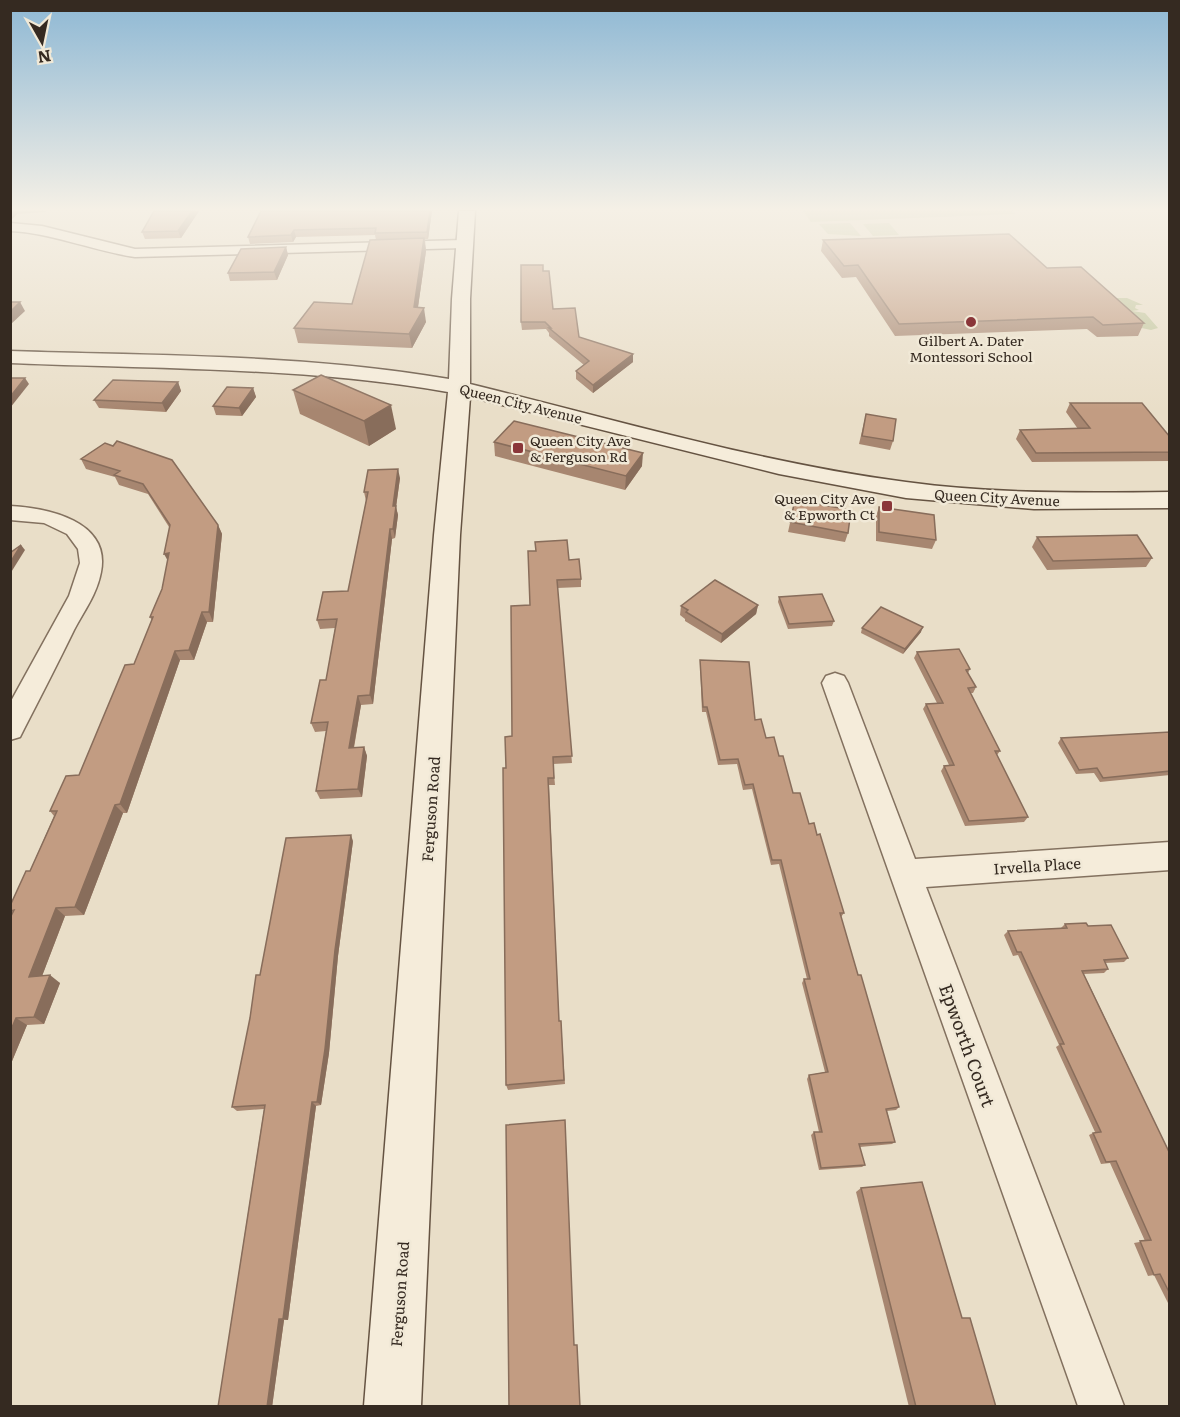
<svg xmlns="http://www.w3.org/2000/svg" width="1180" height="1417" font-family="Literata,serif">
<rect width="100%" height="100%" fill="#e9dec8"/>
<!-- green -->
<g fill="#c2c69d">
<path d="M803,211H1011L1015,214L811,222Z"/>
<path d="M850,223L861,236L828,234L819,224Z"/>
<path d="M889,223L899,235L873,236L863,224Z"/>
<path d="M1112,298H1127L1143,305H1136L1135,308L1139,310L1132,311L1145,313L1158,328L1151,330L1137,327L1124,311L1131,310H1126Z"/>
</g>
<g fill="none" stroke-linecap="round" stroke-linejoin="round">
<defs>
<g id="street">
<path d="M10,223L42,226L135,249L463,240L470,244L463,248L135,257C93,251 53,233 10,231Z"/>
<path d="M10,506C48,508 111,521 101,572C97,594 84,611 74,630C58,663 41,696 24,729L20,737L10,740V703L69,596L80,563L78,549L67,534L44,523L10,520Z"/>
<path d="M835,673L844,676L848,683L915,859L1170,842V870L926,887L1124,1406H1078L822,683L826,676Z"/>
</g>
<path id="secondary" d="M459,211H475L470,299V384C613,419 760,463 906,482C993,494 1081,493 1170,492V508L1034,509L906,498L779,474L470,397L460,535L421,1406H364L434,535L448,392C305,367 156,369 10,363V351C156,356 305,354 449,379L452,299Z"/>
</defs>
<!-- street casing -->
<use href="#street" stroke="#83715f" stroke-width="3"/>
<!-- secondary casing -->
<use href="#secondary" stroke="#655342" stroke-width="3"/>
<!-- street -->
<use href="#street" fill="#f5ecda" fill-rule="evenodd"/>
<!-- secondary -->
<use href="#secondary" fill="#f5ecda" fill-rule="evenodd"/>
</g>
<!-- wall -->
<g fill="#a78670">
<path d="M10,211H46L45,212L17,214L10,221Z"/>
<path d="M154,211H199L181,238L145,239L142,232Z"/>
<path d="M261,211H432L428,239H425L426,251L418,307L426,322L412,348L298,343L294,328L352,304L376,240L375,235L296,237L293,242L250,244L248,237Z"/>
<path d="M823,240L1047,268L1144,323L1138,336L1097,337L1087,329L895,336L856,277L842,278L821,251Z"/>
<path d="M286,247L288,255L277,280L230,281L228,273Z"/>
<path d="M543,271L553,309L579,337L633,354V362L593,393L576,379V371L584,365L549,336V333L546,329L522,330L521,322Z"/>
<path d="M178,382L181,391L166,412L99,408L94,400Z"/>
<path d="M253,388L256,397L242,416L216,415L213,406Z"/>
<path d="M293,390L396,429L369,446L300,414Z"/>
<path d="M1070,403L1170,452V461L1032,462L1016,439L1020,430L1078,429L1066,412Z"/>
<path d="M866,414L893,441L890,450L859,444Z"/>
<path d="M494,442L642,466L625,490L495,456Z"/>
<path d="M105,443L218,525L222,534L213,622H207L194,660H180L127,813H123L84,915L65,916L42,976L60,983L44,1024L27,1025L10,1066L12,914L10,913V906L30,871L54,816L50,811L79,775L134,664L152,621L150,617L162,589L168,561L169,527L148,494L119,485L115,477L86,469L81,459Z"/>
<path d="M400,478L396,507L398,515L395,538L392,539L373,704L361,705L354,748L364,747L367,756L362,797L320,799L316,791L326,731L315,732L311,723L326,680L335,628L320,629L317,620L348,591L366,501L364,492Z"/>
<path d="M795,500L848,533L845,542L788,532Z"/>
<path d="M879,507L936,540L932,549L876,541V516Z"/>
<path d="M1037,537L1152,558L1146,567L1047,570L1032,547Z"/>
<path d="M569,560L581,579V587L557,588L572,763L553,764L555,785H549L559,1021H561L565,1084L508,1090L506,1085V768L512,736L530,605Z"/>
<path d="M779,597L834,621L832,626L788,629L778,602Z"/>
<path d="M758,605L756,614L721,643L685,621V619L680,615L681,606Z"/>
<path d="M862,628L921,632L903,654L861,633Z"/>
<path d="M917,652L970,669L968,673L976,687L973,693H970L1000,751L997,755L1028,817L1024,822L965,826L941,771L944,766L949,765L923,709L926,704L937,703L914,658Z"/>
<path d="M700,660L755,720L766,738L779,756L793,793L809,824L817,835L844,913L841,917L858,975L899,1107L896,1110L887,1111L895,1142L892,1144L860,1147L865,1165L862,1167L819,1170L811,1135L814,1132H819L807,1079L809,1075L825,1072L802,983L804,979H807L779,864L771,865L752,789L743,790L737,764L718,765L706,712H702L700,665Z"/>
<path d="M1170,732V775L1100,782L1094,773L1076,774L1058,743L1061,738Z"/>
<path d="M353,841L338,956L329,1053L321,1105L316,1106L288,1320H284L272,1407H218L264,1109L237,1111L232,1107L260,975Z"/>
<path d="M1065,924L1088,926L1128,958L1124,962L1105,963L1108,969L1104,973L1084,974L1170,1154V1307L1154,1275L1148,1276L1134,1243L1145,1241L1110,1163L1101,1164L1089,1135L1095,1132L1056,1047L1059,1045L1018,955L1013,956L1004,935L1008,931L1061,928Z"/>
<path d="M861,1188L962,1318L996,1407H909L856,1192Z"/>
</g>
<!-- shaded-wall -->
<g fill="#886d5b">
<path d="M10,211H16L17,214L10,221Z"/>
<path d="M192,211H199L181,238L178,231Z"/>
<path d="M430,211H432L428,239L427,232Z"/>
<path d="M294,230L296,237L293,242L291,235Z"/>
<path d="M424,238L426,251L416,321L414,307Z"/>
<path d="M286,247L288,255L277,280L274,272Z"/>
<path d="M20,302L25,311L10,325V312Z"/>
<path d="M424,308L426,322L412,348L409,334Z"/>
<path d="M633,354V362L593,393V385Z"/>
<path d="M25,378L29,384L10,408V397Z"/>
<path d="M178,382L181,391L166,412L162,403Z"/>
<path d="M253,388L256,397L242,416L239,408Z"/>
<path d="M391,405L396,429L369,446L364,421Z"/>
<path d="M643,453L642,466L625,490L626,476Z"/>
<path d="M398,469L400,478L396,507L398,515L395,538L393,529V506Z"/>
<path d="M218,525L222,534L213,622L209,612Z"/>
<path d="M390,529L392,539L373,704L370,695Z"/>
<path d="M21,545L25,550L10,574V563Z"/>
<path d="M169,553V563L164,554Z"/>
<path d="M758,605L756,614L721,643L722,634Z"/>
<path d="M202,612L207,622L194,660L189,650Z"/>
<path d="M923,627L921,632L903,654L905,649Z"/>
<path d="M175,651L180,660L127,813L120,804Z"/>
<path d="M358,696L361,705L352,757L349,748Z"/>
<path d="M364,747L367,756L362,797L358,789Z"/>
<path d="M115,805L123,813L84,915L75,907Z"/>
<path d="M351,835L353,841L338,956L329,1053L321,1105L317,1102L335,950Z"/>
<path d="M56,908L65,916L39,984L29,977Z"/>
<path d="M50,975L60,983L44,1024L34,1017Z"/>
<path d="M16,1018L27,1025L10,1066V1032Z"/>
<path d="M312,1102L316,1106L288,1320L283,1319Z"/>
<path d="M279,1319L284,1320L272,1407H267Z"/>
</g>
<!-- building -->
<g fill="#c29c82" stroke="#886d5b" stroke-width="1.5">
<path d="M154,211H192L178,231L142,232Z"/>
<path d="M261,211H430L427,232L375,233L376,228L294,230L291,235L248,237Z"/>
<path d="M1009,234L1047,268L1081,267L1144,323L1103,325L1093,317L899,324L858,265L844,266L823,240Z"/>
<path d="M424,238L414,307L424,308L409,334L294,328L314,302L352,304L370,240Z"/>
<path d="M286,247L274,272L228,273L241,249Z"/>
<path d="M521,265H543V271H549L553,309L575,308L579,337L633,354L593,385L576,371L589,361L549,328H551L545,322H521Z"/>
<path d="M10,302H20L10,312Z"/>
<path d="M321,375L391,405L364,421L293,390Z"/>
<path d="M10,378H25L10,397Z"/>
<path d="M113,380L178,382L162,403L94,400Z"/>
<path d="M227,387L253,388L239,408L213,406Z"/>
<path d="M1070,403H1142L1170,437V452L1036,453L1020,430L1090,428Z"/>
<path d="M866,414L896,419L893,441L862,436Z"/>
<path d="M514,421L643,453L626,476L494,442Z"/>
<path d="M117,441L172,460L218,525L209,612H202L189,650L175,651L120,804L115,805L75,907L56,908L29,977L50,975L34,1017L16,1018L10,1032V918L14,910L10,911V906L26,871H30L57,811H50L66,776L79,775L125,665L134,664L153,617H150L162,589L169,553L164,554L170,525L143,484L114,475L120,471L81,459L105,443L113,446Z"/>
<path d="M398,469L393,506H396L393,529H390L370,695L358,696L349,748L364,747L358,789L316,791L328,722L311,723L320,680H326L337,619L317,620L323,592L348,591L368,492H364L368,470Z"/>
<path d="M795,500L851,510L848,533L790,522Z"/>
<path d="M879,507L934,515L936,540L879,532Z"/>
<path d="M1137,535L1152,558L1053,561L1037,537Z"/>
<path d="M567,540L569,560L579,559L581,579L557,580L572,756L553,757L554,778H548L559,1021H561L564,1080L506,1085L503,768H506L505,737L512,736L511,606L530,605L528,551H536L535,542Z"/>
<path d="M21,545L10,563V553Z"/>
<path d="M715,580L758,605L722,634L686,612L688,610L681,606Z"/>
<path d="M822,594L834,621L789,624L779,597Z"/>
<path d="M881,607L923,627L905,649L862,628Z"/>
<path d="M959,649L970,669L966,670L976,687L968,688L1000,751H995L1028,817L969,821L944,766L954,765L926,704L943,703L917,652Z"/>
<path d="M700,660L749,662L755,720L761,719L766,738L774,737L779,756H783L793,793H800L809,824L814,823L817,835L820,834L844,913H840L858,975H861L899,1107L886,1109L895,1142L859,1144L865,1165L821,1168L814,1132H822L809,1075L828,1072L804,979H810L781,860H772L753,784L745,785L738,759L720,760L707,707H703Z"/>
<path d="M1170,732V771L1103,778L1097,768L1079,770L1061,738Z"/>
<path d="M351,835L335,950L325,1049L317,1102H312L283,1319H279L267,1407H218L265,1105L232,1107L250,1018L256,975H260L286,838Z"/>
<path d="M1086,923L1088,926L1111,925L1128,958L1104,960L1108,969L1082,971L1170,1154V1294L1160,1274L1154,1275L1140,1241L1151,1240L1116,1161L1106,1162L1093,1133L1101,1132L1060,1044H1064L1021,952H1017L1008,931L1067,928L1065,924Z"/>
<path d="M565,1120L574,1345H577L580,1407H509L506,1125Z"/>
<path d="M922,1182L962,1318H970L996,1407H916L861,1188Z"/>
</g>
<!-- sky -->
<linearGradient id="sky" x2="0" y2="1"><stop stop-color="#8eb8d4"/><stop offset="0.51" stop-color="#f5f0e6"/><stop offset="1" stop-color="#f5f0e6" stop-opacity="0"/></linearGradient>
<rect width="1180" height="410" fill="url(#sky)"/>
<!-- markers -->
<g fill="#8a3639" stroke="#f1e9d7" stroke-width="2">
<circle cx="971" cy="322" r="6"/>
<rect x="512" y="442" width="12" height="12" rx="3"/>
<rect x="881" y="500" width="12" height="12" rx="3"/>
</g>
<g text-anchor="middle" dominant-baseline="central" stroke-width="5" stroke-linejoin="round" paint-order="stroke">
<!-- far-poi labels -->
<g font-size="14" fill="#352a21" stroke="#f1e9d7">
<text x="971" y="340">Gilbert A. Dater<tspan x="971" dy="16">Montessori School</tspan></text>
<text x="530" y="440" text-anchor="start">Queen City Ave<tspan x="530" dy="16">&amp; Ferguson Rd</tspan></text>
<text x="875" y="498" text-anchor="end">Queen City Ave<tspan x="875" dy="16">&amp; Epworth Ct</tspan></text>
</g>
<!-- far-street labels -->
<g font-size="14" fill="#352a21" stroke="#f1e9d7">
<text transform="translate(521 403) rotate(14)">Queen City Avenue</text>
<text transform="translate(997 497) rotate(3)">Queen City Avenue</text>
</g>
<!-- street labels -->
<g font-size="15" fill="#352a21" stroke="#f1e9d7">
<text transform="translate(430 809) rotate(-86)">Ferguson Road</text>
<text transform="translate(1037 865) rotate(-4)">Irvella Place</text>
<text transform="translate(399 1294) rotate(-86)">Ferguson Road</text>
</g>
<!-- near-street labels -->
<g font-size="18" fill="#352a21" stroke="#f1e9d7">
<text transform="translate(968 1045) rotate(70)">Epworth Court</text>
</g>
</g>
<!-- border -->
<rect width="1180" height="1417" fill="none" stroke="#352a21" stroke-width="24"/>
<!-- north arrow -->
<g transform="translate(42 42) rotate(171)" stroke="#f1e9d7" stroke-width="4.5" paint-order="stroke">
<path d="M0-4.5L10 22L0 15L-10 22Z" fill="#352a21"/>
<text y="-9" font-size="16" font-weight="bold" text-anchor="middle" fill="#352a21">N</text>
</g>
</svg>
